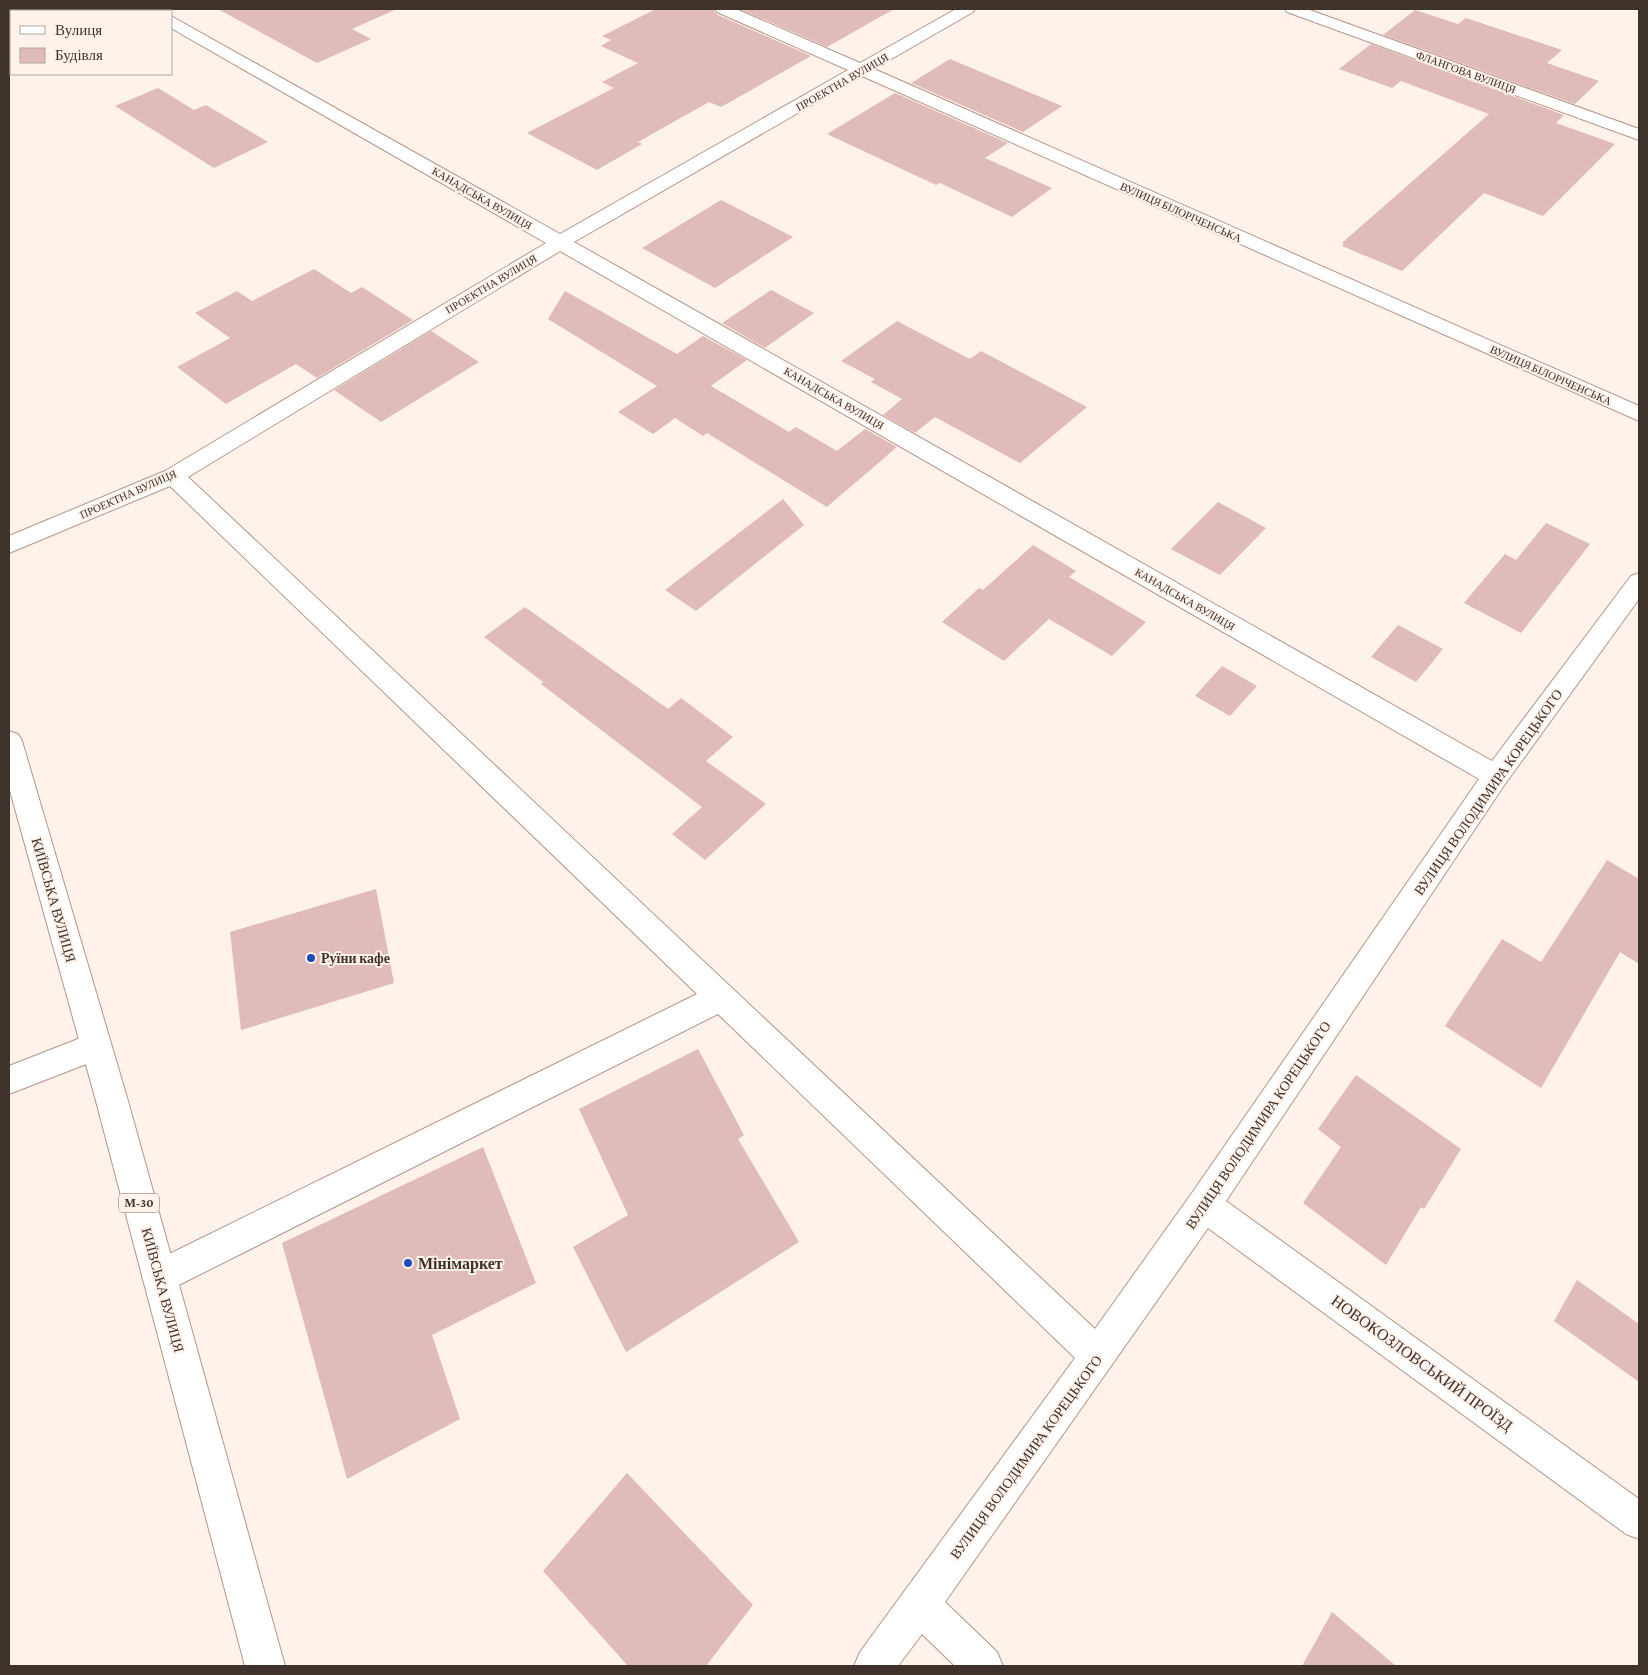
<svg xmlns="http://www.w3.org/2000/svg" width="1648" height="1675" font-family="'Crimson Pro',serif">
<rect width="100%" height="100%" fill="#fff2eb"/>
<!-- building -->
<g fill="#dfbbba">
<path d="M218,9H397L352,29L371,39L317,63Z"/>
<path d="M656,9H713L716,14L811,56L721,107L709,102L638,142L642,144L597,170L527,133L614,88L602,82L638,63L601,46L611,40L602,36Z"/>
<path d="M740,9H894L827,47Z"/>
<path d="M1415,10L1458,24L1466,18L1562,50L1547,63L1599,81L1575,104L1383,35Z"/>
<path d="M1371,44L1564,115L1556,123L1615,144L1543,216L1484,193L1402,271L1342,246L1344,244L1342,243L1489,114L1401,81L1392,88L1339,69Z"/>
<path d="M950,59L1062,106L1023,132L911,83Z"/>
<path d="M158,88L194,110L206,105L268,142L214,168L115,106Z"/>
<path d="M895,93L1008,143L985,158L1052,188L1012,217L940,183L936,185L827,134Z"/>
<path d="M721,200L793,237L715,288L642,248Z"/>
<path d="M314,269L351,293L362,287L413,320L317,378L296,364L226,404L177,367L230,338L195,313L237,291L252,301Z"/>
<path d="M771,290L814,313L765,348L722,323Z"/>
<path d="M565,291L677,354L703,336L747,360L711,386L789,432L796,427L837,451L865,429L897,447L827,507L707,433L703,436L675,418L653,434L618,412L657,386L548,319Z"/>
<path d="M897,321L970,359L981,351L1087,407L1020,463L935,417L915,433L883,415L902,399L871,382L875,379L841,361Z"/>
<path d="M431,331L479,362L381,422L334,390Z"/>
<path d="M783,499L804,525L696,611L665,590Z"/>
<path d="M1218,502L1266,528L1220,575L1171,549Z"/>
<path d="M1546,523L1590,544L1521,633L1464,603L1505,554L1516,560Z"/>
<path d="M1033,545L1076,571L1069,577L1146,622L1112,656L1049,619L1004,661L942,622L979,588L983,590Z"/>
<path d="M525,607L668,709L681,698L733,737L706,761L766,804L705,860L672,834L702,807L541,684L543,682L484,637Z"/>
<path d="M1398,625L1443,649L1416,682L1371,657Z"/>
<path d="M1222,666L1257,686L1230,716L1195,696Z"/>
<path d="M1607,860L1639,879V964L1620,952L1541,1088L1445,1026L1502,939L1541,962Z"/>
<path d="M376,889L394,983L241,1030L230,932Z"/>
<path d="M698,1049L744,1135L738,1139L799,1242L626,1352L573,1247L628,1215L579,1109Z"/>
<path d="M1356,1075L1461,1149L1424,1209L1421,1207L1386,1265L1303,1203L1341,1147L1318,1129Z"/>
<path d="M483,1147L536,1283L432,1335L460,1419L347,1479L282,1243Z"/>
<path d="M1577,1280L1639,1324V1382L1554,1321Z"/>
<path d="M627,1473L753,1605L706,1666H628L543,1571Z"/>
<path d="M1332,1612L1396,1666H1302Z"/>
</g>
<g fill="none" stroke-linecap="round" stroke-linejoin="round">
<defs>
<g id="minor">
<path d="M142,9H161L163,11H144Z"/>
<path d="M715,9H736L860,63L956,9H975L973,12L874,69L1639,406V421L862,76L574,242L1492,761L1631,576L1639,573V599L1505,784L1226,1201L1639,1499V1539L1626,1534L1208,1228L945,1602L997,1652L1003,1666H955L922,1634L898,1666H854L860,1652L1075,1358L718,1014L171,1289L159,1294L147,1289L142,1277L147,1265L697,994L170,486L9,553V536L165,471L546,243L171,28V16L560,234L848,70L717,12ZM560,251L1479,779L1192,1193L1095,1329L188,477Z"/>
<path d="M1285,9H1307L1639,129V140L1287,12Z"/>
<path d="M96,1032L107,1036L111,1046L107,1056L9,1094V1066Z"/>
</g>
<path id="highway" d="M9,731L18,734L22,741L128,1101L285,1666H245L96,1101L9,787Z"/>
</defs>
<!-- minor casing -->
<use href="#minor" stroke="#b49686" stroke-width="2"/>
<!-- highway casing -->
<use href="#highway" stroke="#b49686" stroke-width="2"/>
<!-- minor -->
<use href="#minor" fill="#fff" fill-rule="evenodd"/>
<!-- highway -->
<use href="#highway" fill="#fff" fill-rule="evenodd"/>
</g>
<!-- markers -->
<g fill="#1b4dba" stroke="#fff2eb" stroke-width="2">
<circle cx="311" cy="958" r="5"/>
<circle cx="408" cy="1263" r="5"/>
</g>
<g text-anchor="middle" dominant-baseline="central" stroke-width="4" stroke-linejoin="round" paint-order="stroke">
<!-- far-street labels -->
<g font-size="11" fill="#3e322b" stroke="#fff2eb">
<text transform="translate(1466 72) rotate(20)">ФЛАНГОВА ВУЛИЦЯ</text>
<text transform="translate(842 82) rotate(-30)">ПРОЕКТНА ВУЛИЦЯ</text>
<text transform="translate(482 198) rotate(30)">КАНАДСЬКА ВУЛИЦЯ</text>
<text transform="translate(1181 212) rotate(24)">ВУЛИЦЯ БІЛОРІЧЕНСЬКА</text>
<text transform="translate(491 284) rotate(-31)">ПРОЕКТНА ВУЛИЦЯ</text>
<text transform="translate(1551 375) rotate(24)">ВУЛИЦЯ БІЛОРІЧЕНСЬКА</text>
<text transform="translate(834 398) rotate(30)">КАНАДСЬКА ВУЛИЦЯ</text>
<text transform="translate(128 494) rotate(-24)">ПРОЕКТНА ВУЛИЦЯ</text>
<text transform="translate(1185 599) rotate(30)">КАНАДСЬКА ВУЛИЦЯ</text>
</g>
<!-- shield labels -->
<rect fill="#fff2eb" stroke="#786c65" stroke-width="1" x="119" y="1193.5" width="40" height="19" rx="4"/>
<g font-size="12" font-weight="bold" fill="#3e322b">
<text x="139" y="1203">М-30</text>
</g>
<!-- street labels -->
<g font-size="14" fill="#3e322b" stroke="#fff2eb">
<text transform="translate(1488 792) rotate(-55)">ВУЛИЦЯ ВОЛОДИМИРА КОРЕЦЬКОГО</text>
<text transform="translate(54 900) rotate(74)">КИЇВСЬКА ВУЛИЦЯ</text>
<text transform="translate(1258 1125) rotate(-56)">ВУЛИЦЯ ВОЛОДИМИРА КОРЕЦЬКОГО</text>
<text transform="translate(163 1290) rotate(75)">КИЇВСЬКА ВУЛИЦЯ</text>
<text transform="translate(1026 1457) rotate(-54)">ВУЛИЦЯ ВОЛОДИМИРА КОРЕЦЬКОГО</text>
</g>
<!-- poi labels -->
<g font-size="14" font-weight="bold" fill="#3e322b" stroke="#fff2eb" text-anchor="start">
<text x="321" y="958">Руїни кафе</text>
</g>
<!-- near-poi labels -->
<g font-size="16" font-weight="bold" fill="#3e322b" stroke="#fff2eb" text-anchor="start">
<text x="418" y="1263">Мінімаркет</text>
</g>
<!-- near-street labels -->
<g font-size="16" fill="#3e322b" stroke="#fff2eb">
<text transform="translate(1422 1363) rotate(36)">НОВОКОЗЛОВСЬКИЙ ПРОЇЗД</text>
</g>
</g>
<!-- border -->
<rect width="1648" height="1675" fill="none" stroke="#3e322b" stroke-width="20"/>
<!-- legend -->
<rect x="10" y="10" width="162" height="65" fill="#fff2eb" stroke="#b2a59e"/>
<rect x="20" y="26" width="25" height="8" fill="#ffffff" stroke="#b2a59e"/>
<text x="55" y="35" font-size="15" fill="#3e322b">Вулиця</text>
<rect x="20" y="48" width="25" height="15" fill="#dfbbba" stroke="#b2a59e"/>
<text x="55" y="60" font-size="15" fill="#3e322b">Будівля</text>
</svg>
